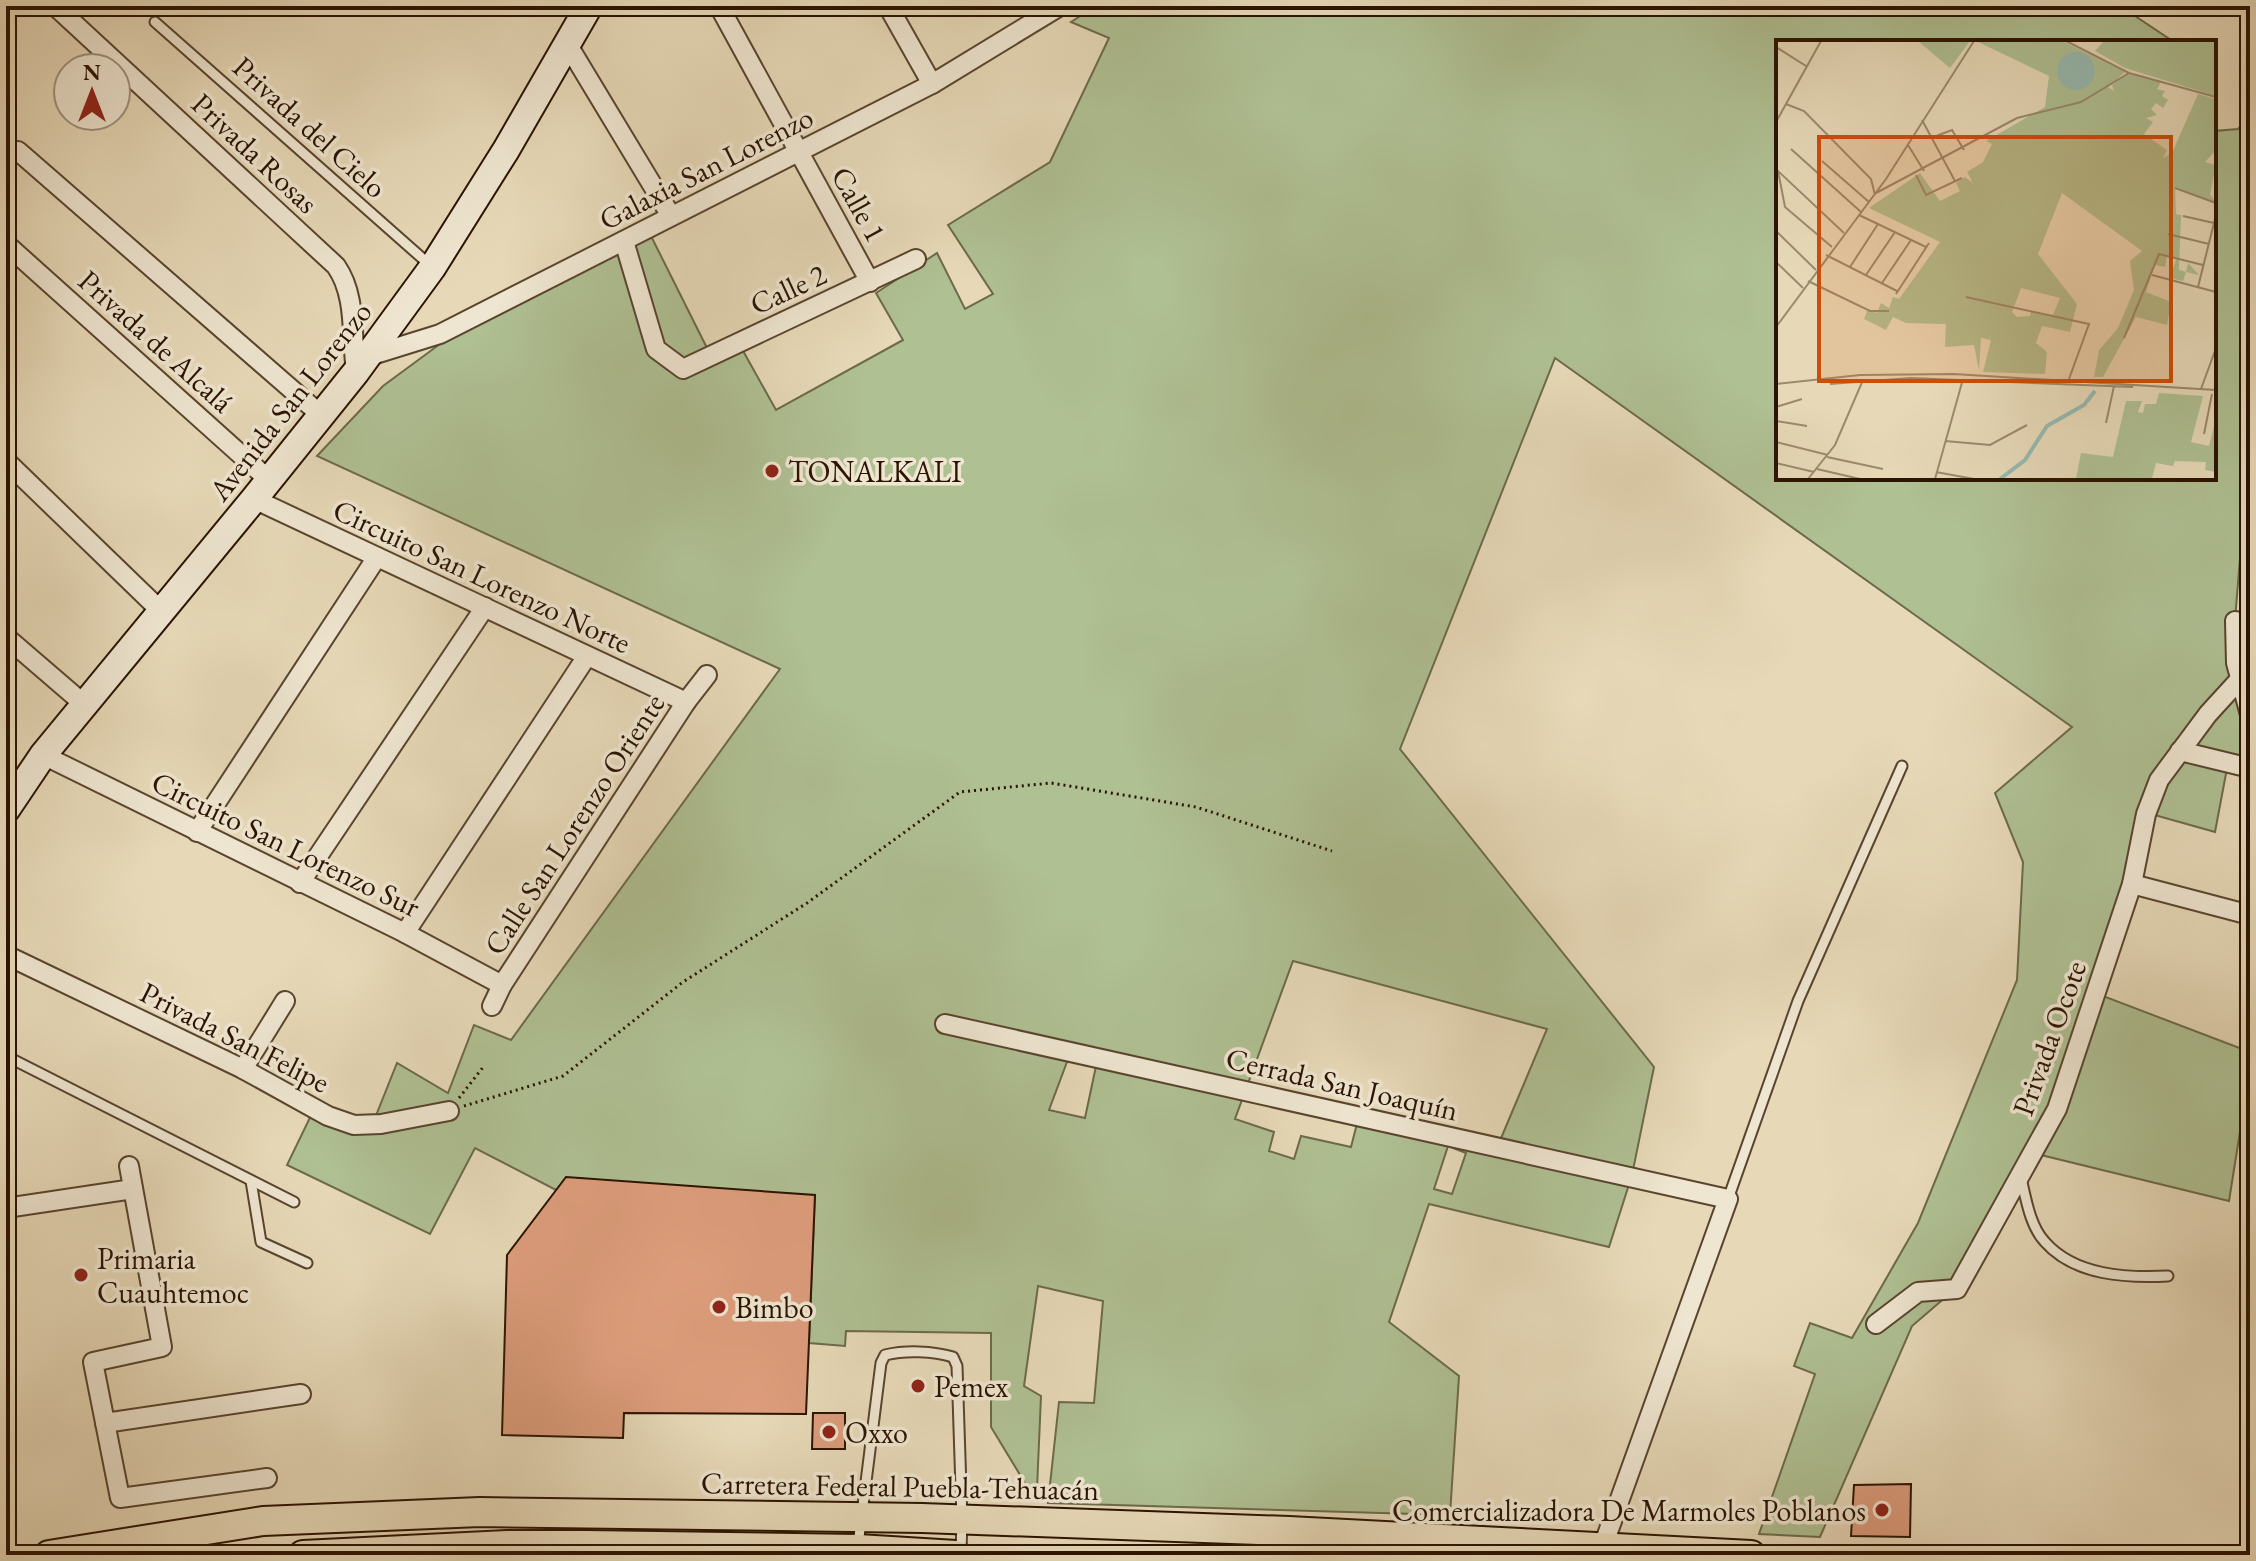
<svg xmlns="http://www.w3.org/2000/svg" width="2256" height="1561" font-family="'EB Garamond',serif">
<rect width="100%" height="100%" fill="#e7d9b8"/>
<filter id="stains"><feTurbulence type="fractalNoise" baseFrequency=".0025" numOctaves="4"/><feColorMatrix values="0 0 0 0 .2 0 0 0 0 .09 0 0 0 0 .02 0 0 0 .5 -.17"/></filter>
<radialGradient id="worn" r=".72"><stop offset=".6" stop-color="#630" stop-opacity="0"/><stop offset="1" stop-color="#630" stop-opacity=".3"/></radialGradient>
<!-- green -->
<path fill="#afc093" stroke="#6c6a4a" stroke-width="2" fill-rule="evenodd" d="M1096,6H2120L2174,42H1778V478H2214V131L2238,129L2250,114V549L2241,546L2235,620L2250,624V768L2228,763L2215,832L2151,814L2095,993L2250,1052V1069L2229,1201L2037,1154L2067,1108L2090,1014L2062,1109L1955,1289L1912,1326L1820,1537L1759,1534L1815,1374L1794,1366L1810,1323L1852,1338L1918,1223L2017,980L2023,862L1995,793L2072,727L1555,358L1400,749L1654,1067L1632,1175L1609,1247L1429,1204L1389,1322L1459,1376L1450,1515L1048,1503L1059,1402L1094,1403L1103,1301L1038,1286L1024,1386L1041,1396L1037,1489L1028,1488L991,1427V1333L846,1331L845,1346L809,1343L815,1195L556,1190L475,1148L430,1234L287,1165L317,1103L373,1123L397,1063L448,1093L474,1025L511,1040L780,669L317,456L383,386L463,327L648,230L707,348L737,340L776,410L903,340L876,293L937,253L965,309L993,294L948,225L1050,162L1109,38L1071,22ZM1293,961L1547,1029L1499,1143L1360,1112L1351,1147L1301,1136L1294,1159L1269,1151L1274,1132L1235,1119ZM1073,1046L1099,1052L1085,1118L1049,1110ZM1448,1146L1466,1153L1452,1194L1434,1189Z"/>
<!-- building -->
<g fill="#dd9d7c" stroke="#2a1300" stroke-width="2">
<path d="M566,1177L815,1195L806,1414L624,1413L623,1438L502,1435L507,1255Z"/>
<path d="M813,1413H845V1449H812Z"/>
<path d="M1911,1484L1910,1537L1851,1536L1854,1485Z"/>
</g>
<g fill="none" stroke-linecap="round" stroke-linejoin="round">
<defs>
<g id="lane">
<path d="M155,22L431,266"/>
<path d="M6,1056L294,1202"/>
<path d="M2021,1178C2026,1199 2030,1226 2045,1242C2075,1276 2127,1278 2168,1276"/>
<path d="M251,1181L261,1242L307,1263"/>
<path d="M1728,1199L1798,1001L1902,766"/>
<path d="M858,1545L881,1363L885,1355C906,1350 933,1351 953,1357L957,1366L962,1520L961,1552"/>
</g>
<g id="street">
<path d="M55,6L336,266C357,296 351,336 356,372"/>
<path d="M719,6L870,282"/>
<path d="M888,6L932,84"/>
<path d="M566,42L671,216"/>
<path d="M18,151L321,415"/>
<path d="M624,241L656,349L683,369L916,259"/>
<path d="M6,244L269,480"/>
<path d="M366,357L440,334L932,84L1060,6"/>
<path d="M6,461L162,612"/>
<path d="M254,499L686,702"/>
<path d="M2250,625L2235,621L2236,663L2250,715"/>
<path d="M6,637L85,705"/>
<path d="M2180,751L2250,768"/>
<path d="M43,755L405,933L502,985"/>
<path d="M197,832L377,557"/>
<path d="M300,883L485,607"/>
<path d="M2132,884L2250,915"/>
<path d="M405,933L587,656"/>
<path d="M6,955L243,1069L328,1116L354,1125L381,1124L449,1111"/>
<path d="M492,1006L502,985L686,702L707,675"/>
<path d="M945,1024L1728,1199L1603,1546"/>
<path d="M243,1069L285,1001"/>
<path d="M129,1166L162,1347L93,1362L120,1498L267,1478"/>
<path d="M6,1208L133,1189"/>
<path d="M1876,1324L1918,1292L1957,1289L2057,1109L2132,884L2146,814L2159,780L2208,714L2240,679L2250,673"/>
<path d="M105,1423L301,1394"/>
</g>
<path id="secondary" d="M6,810L43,755L254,499L356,372L432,268L506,150L589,6"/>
<g id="primary">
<path d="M49,1555L263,1521L480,1512L922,1518L1289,1531L1751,1555"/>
<path d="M303,1555L507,1545H586L858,1549L956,1555"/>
</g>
</defs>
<!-- lane casing -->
<use href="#lane" stroke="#59442e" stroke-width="13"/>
<!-- street casing -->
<use href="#street" stroke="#59442e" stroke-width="22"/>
<!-- secondary casing -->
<use href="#secondary" stroke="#2a1300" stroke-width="30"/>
<!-- primary casing -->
<use href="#primary" stroke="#2a1300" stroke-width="32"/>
<!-- path -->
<g stroke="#2a1300" stroke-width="3" stroke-dasharray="2 4" stroke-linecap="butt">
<path d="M459,1098L484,1066"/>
<path d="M464,1106L563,1076L683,982L807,903L960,792L1051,783L1196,807L1332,851"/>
</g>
<!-- lane -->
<use href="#lane" stroke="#efe6d1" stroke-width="9"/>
<!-- street -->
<use href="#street" stroke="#efe6d1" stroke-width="18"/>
<!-- secondary -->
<use href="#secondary" stroke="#efe6d1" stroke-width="26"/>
<!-- primary -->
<use href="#primary" stroke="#e7d9b8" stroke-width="28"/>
</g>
<!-- markers -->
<g fill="#8f2418" stroke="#efe6d1" stroke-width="3">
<circle cx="772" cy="471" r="8"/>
<circle cx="81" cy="1275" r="8"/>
<circle cx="719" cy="1307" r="8"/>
<circle cx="918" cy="1386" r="8"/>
<circle cx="829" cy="1432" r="8"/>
<circle cx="1882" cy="1510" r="8"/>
</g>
<g text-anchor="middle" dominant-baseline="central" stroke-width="7" stroke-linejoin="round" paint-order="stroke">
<!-- street labels -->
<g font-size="30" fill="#2a1300" stroke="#efe6d1">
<text transform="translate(310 127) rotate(42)">Privada del Cielo</text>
<text transform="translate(255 153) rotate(43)">Privada Rosas</text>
<text transform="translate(706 168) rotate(-27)">Galaxia San Lorenzo</text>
<text transform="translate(859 204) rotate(61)">Calle 1</text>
<text transform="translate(788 289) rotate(-25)">Calle 2</text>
<text transform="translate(156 341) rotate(42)">Privada de Alcalá</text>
<text transform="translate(290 401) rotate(-52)">Avenida San Lorenzo</text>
<text transform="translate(482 576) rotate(25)">Circuito San Lorenzo Norte</text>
<text transform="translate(574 824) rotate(-57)">Calle San Lorenzo Oriente</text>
<text transform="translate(286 844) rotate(26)">Circuito San Lorenzo Sur</text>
<text transform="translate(235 1037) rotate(27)">Privada San Felipe</text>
<text transform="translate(2049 1038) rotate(-70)">Privada Ocote</text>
<text transform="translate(1342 1084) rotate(13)">Cerrada San Joaquín</text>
<text transform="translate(900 1486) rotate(1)">Carretera Federal Puebla-Tehuacán</text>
</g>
<!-- poi labels -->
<g font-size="30" fill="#2a1300" stroke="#efe6d1" text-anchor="start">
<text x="788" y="471">TONALKALI</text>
<text x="97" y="1258">Primaria<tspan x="97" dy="34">Cuauhtemoc</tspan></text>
<text x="735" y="1307">Bimbo</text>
<text x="934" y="1386">Pemex</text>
<text x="845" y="1432">Oxxo</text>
<text x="1866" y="1510" text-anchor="end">Comercializadora De Marmoles Poblanos</text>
</g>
</g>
<!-- overview -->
<g transform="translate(1776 40)">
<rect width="440" height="440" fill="#e7d9b8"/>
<path d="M142,1H194L174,28ZM200,1H286L349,32L332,47L338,51L336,45L352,34L385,42L381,49L389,51L386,56L392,60L387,68L380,63L375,69L381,75L370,78L377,82L368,94L391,110L387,118L396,113L422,54L440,59V110L429,122L440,125L434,154L440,163L399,147L400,174L405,175L403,230L410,232L412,223L423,235L410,232L407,241L394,238L400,219L391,217L389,227L379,225L370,252L395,262L391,285L360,277L327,337H318L323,310L342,288L358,250L354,221L366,211L286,153L262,214L301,264L294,292L266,286L260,303L271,312L269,334L207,332L215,300L205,298L203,330L198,305L169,307L170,284L130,283L117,277L110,290L88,279L92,269L101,273L105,263L113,268L117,257L123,259L164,202L93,168L144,133L164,161L184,151L180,143L189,137L197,143L191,132L207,122L216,104L210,101L269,67L273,36ZM245,248L284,258L277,275L255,271L254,276L241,277L236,272ZM328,1H440V56L349,28L319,11ZM383,353L427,356L415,402L433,406L440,378V432L429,430L430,422L399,421L397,426L380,423L376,439H300L305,413L337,417L350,361H366L362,372L367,373L369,364H380Z" fill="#afc093" fill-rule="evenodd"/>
<path d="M281 31a19 19 0 1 1 38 0a19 19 0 1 1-38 0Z" fill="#97bab0"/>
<path fill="none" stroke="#97bab0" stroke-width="4" d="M224,439L249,420L271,386L308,365L319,351"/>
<path fill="none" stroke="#9b8a6e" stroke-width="2" d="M290,1L353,33L440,57M0,7L30,26M10,64L28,71L95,139L99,155M146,80L179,141M0,82L45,1M155,98L176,90L188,110M132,105L148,131M15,109L85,172M46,121L93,162M140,135L150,155L186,138M399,148L440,163M100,153L241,78L305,62L353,33M83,175L150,207M407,176L438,183M0,191L40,230M392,194L433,204M56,207L9,167L2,131L68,193M50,215L121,251M0,222L27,248M74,227L102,184M90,235L119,192M376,235L440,252M32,241L94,271H113M106,243L135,200M422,247L440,175M120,254L153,203M190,257L313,284L293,339M0,287L110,139L198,1M348,298L383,214L427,225M0,344L84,335L178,334L440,350M54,344L135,338L357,347M425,349L440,308M0,367L26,359M0,381L31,386M330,383L338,346M428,394L436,354M169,401L214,405L251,385M0,402L52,415M51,417L107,429M0,423L38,432M41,429L84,439M160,432L198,439M32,439L59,405L87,340M159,439L187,339"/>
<path fill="#cc4e0a" fill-opacity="0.15" stroke="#cc4e0a" stroke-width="4" d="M43,97H395V341H43Z"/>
<rect width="440" height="440" fill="none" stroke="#2a1300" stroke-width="4"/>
</g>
<!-- margin -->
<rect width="2256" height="1561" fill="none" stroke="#e7d9b8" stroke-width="32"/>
<rect x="8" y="8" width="2240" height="1545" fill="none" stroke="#2a1300" stroke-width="4"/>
<rect x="16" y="16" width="2224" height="1529" fill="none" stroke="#2a1300" stroke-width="2"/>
<!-- north arrow -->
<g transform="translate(92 92)"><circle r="38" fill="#efe6d1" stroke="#a0927d" stroke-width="2"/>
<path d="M0-6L14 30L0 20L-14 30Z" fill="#8f2418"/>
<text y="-12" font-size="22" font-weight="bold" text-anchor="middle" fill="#2a1300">N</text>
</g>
<rect width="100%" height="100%" filter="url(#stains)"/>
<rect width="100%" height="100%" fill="url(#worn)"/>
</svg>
